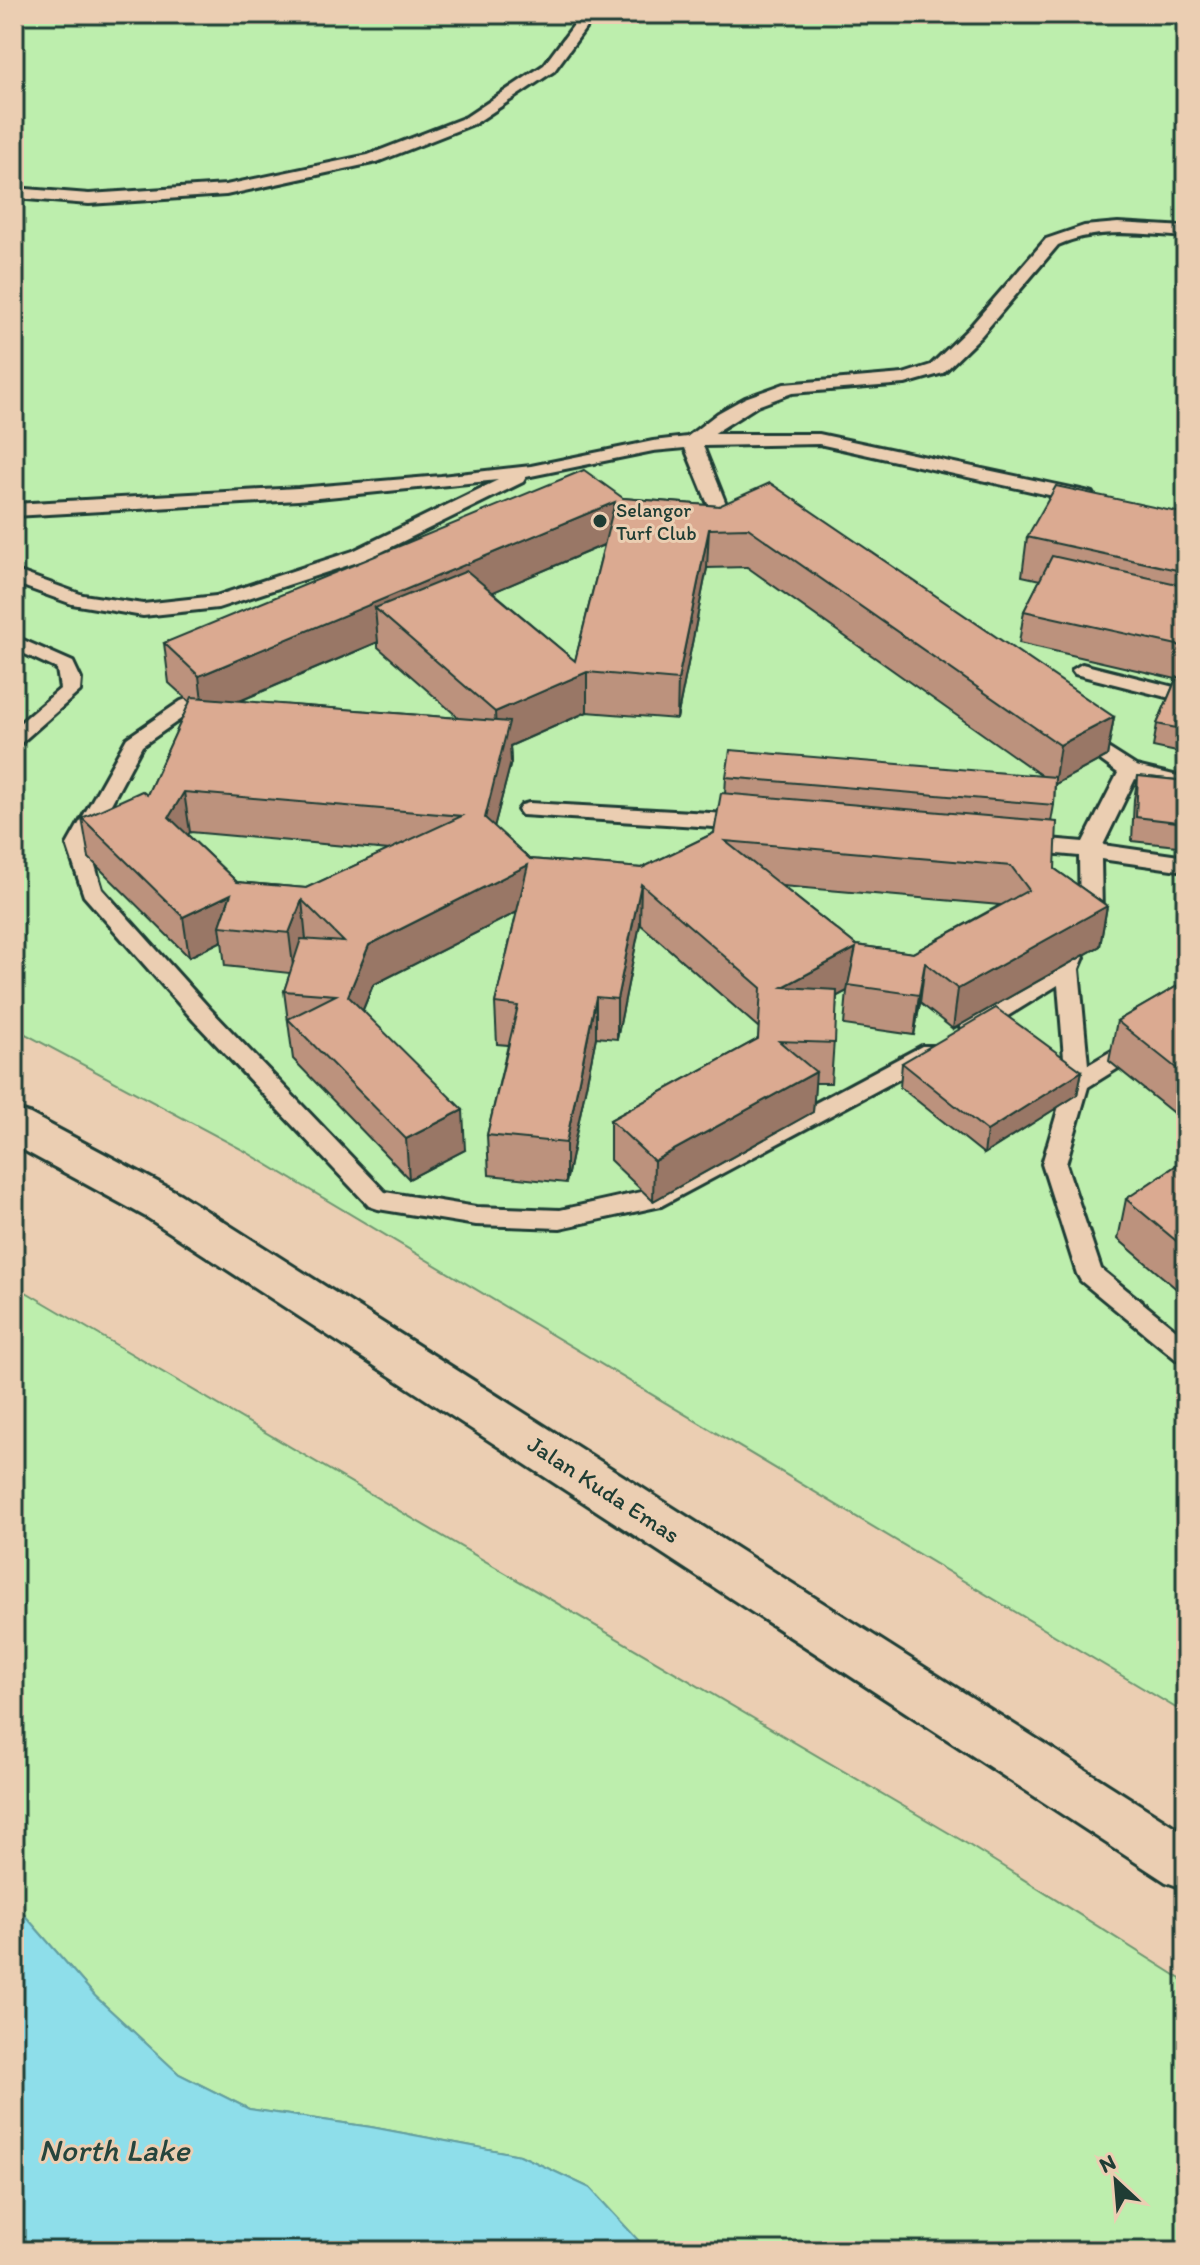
<svg xmlns="http://www.w3.org/2000/svg" width="1200" height="2265" font-family="Itim,sans-serif">
<rect width="100%" height="100%" fill="#ebceb2"/>
<filter id="ink" filterUnits="userSpaceOnUse"><feTurbulence type="fractalNoise" baseFrequency=".0125" numOctaves="2"/><feDisplacementMap in="SourceGraphic" scale="16" xChannelSelector="R" yChannelSelector="G"/><feConvolveMatrix kernelMatrix="1 2 1 2 8 2 1 2 1" color-interpolation-filters="sRGB"/></filter>
<g filter="url(#ink)">
<!-- green -->
<g fill="#bdeead" stroke="#6e9670" stroke-width="2">
<path d="M14,14H1186V1714L243,1150L14,1028Z"/>
<path d="M14,1285L961,1840L1186,1982V2251H648L590,2188L520,2155L371,2127L249,2109L179,2074L95,1996L14,1903Z"/>
</g>
<!-- water -->
<path fill="#8edeea" stroke="#629ea1" stroke-width="2" d="M14,1903L95,1996L179,2074L249,2109L371,2127L520,2155L590,2188L648,2251H14Z"/>
<g fill="none" stroke-linecap="round" stroke-linejoin="round">
<defs>
<g id="service">
<path d="M577,14H591L590,22L554,71L476,123L377,162L226,195L89,204L14,198V188L89,194L226,185L368,155L466,117L544,65L576,22Z"/>
<path d="M1118,223L1186,227V237C1142,234 1099,227 1058,245L981,336L943,373L905,384L792,393L757,406L713,434H819L1085,491L1092,493L1094,497L1092,501L1085,503L819,444L703,446L728,509L719,515L710,509L685,448L653,451L526,477L523,482L367,559L218,608L143,616L72,604L14,583V570L83,595L143,604L216,596L353,551L498,480L298,500L14,516V504L298,488L441,476L531,466L653,441L687,437L718,413L745,398L784,384L903,374L931,365L969,328L1046,239L1084,226Z"/>
<path d="M14,636L73,662L81,679L80,691L21,743L14,745V728L60,689L57,669L14,649Z"/>
<path d="M1082,664L1186,690V702L1075,674L1072,670Z"/>
<path d="M216,688L226,694L223,698L195,709L142,746L89,845L102,889L210,1009L385,1192L476,1207L560,1210L655,1189L922,1046H938L942,1052L938,1058L661,1206L560,1228L476,1225L378,1209L369,1206L194,1021L84,896L67,845L127,738L181,701Z"/>
<path d="M1081,731L1136,766L1186,778V792L1135,779L1103,845L1186,857V871L1101,859L1102,915L1095,928H1079L1076,923L1080,915L1079,856L1026,851L1018,849L1015,844L1018,839L1026,837L1083,842L1118,773L1074,741L1071,737L1074,733Z"/>
<path d="M529,803L746,815L757,822L746,829L522,815L518,810L522,805Z"/>
<path d="M1073,949L1081,952L1084,957L1079,969L1088,1065L1186,1007V1026L1088,1087L1066,1164L1101,1269L1186,1338V1363L1177,1360L1081,1281L1077,1274L1042,1164L1066,1082L1058,985L980,1033H964L960,1027L964,1021L1059,964L1065,952Z"/>
</g>
<path id="tertiary" d="M14,1109L30,1114L180,1194L1186,1834V1889L1166,1882L148,1218L14,1145Z"/>
</defs>
<!-- service casing -->
<use href="#service" stroke="#1f3d34" stroke-width="6"/>
<!-- tertiary casing -->
<use href="#tertiary" stroke="#1f3d34" stroke-width="6"/>
<!-- service -->
<use href="#service" fill="#ebceb2" fill-rule="evenodd"/>
<!-- tertiary -->
<use href="#tertiary" fill="#ebceb2" fill-rule="evenodd"/>
</g>
<!-- wall -->
<g fill="#bc927d" stroke="#1f3d34" stroke-width="2" fill-rule="evenodd">
<path d="M623,498L719,506L1114,717L1107,756L1055,784L1054,805L1051,822L1055,869L1107,906L1100,946L953,1029L920,1003L914,1035L844,1025L847,991L837,996L831,1083H815L813,1112L653,1201L610,1160V1120L758,1039L759,1028L640,924L617,1039L596,1037L566,1183L489,1175L487,1135L508,1045L497,1044L495,1003L517,912L373,985L363,1010L465,1150L409,1179L293,1059L284,991L290,973L225,966L222,941L189,957L89,858L82,818L147,795L190,702L169,683L164,643ZM604,545L575,661L493,592ZM747,567L1042,776L726,777L725,794L714,833L642,868L530,859L494,827L511,762L510,746L587,712L677,719L707,568ZM378,642V647L459,718L240,701ZM190,832L389,850L306,888L237,882L188,835ZM782,886L1000,905L913,953L856,945Z"/>
<path d="M1186,514V754L1153,747L1157,724L1176,679L1019,643L1024,611L1040,580L1022,576L1027,537Z"/>
<path d="M1138,776L1186,781V847L1132,841L1134,799Z"/>
<path d="M1186,981V1297L1118,1239L1126,1199L1178,1164L1177,1116L1109,1061L1117,1021Z"/>
<path d="M902,1063L1082,1071L1077,1095L984,1154L900,1087Z"/>
</g>
<!-- shaded-wall -->
<g fill="#976" stroke="#1f3d34" stroke-width="2">
<path d="M615,502V540L402,631L375,608L378,642L204,716L199,676Z"/>
<path d="M709,529L707,568L677,719L678,680Z"/>
<path d="M587,672V712L510,746L511,762L486,858L485,818L497,752L495,712Z"/>
<path d="M1114,717L1107,756L1054,785L1060,745Z"/>
<path d="M184,792L190,832L175,857L169,817Z"/>
<path d="M528,865L529,906L373,985L352,1036L348,996L369,945Z"/>
<path d="M641,884L640,924L617,1039V999Z"/>
<path d="M231,894L220,926L222,941L189,957L183,917Z"/>
<path d="M302,900L306,940L294,974L289,933Z"/>
<path d="M1107,906L1100,946L953,1029L958,989Z"/>
<path d="M856,948L847,991L780,1027L783,987Z"/>
<path d="M925,963L920,1003L914,1035L919,995Z"/>
<path d="M596,997V1037L566,1183V1143Z"/>
<path d="M1082,1071L1077,1095L984,1154L987,1131Z"/>
<path d="M816,1072L813,1112L653,1201L654,1161Z"/>
<path d="M463,1110L465,1150L409,1179L406,1139Z"/>
</g>
<!-- building -->
<g fill="#dbaa91" stroke="#1f3d34" stroke-width="2" fill-rule="evenodd">
<path d="M584,470L623,498L719,506L770,483L1114,717L1060,745L748,528L709,529L678,680L587,672L495,712L375,608L467,571L575,661L615,502L199,676L164,643Z"/>
<path d="M1056,486L1186,514V572L1027,537Z"/>
<path d="M1052,556L1186,586V647L1024,611Z"/>
<path d="M1177,677L1186,679V730L1157,724Z"/>
<path d="M192,697L509,722L485,818L530,859L642,868L714,833L721,793L1057,822L1055,869L1107,906L958,989L925,963L919,995L848,985L856,948L783,987L837,990L835,1043L779,1041L816,1072L654,1161L610,1120L758,1039L761,988L641,884L617,999L596,997L566,1143L487,1135L518,1006L495,1003L528,865L369,945L348,996L463,1110L406,1139L288,1019L336,995L284,991L301,939L344,942L302,900L289,933L220,926L231,894L183,917L82,818L142,791L147,795ZM184,792L462,816L306,888L237,882L169,817ZM725,841L1011,866L1029,890L913,953L856,945Z"/>
<path d="M730,750L1055,777L1054,805L726,777Z"/>
<path d="M1138,776L1186,781V823L1136,817Z"/>
<path d="M1186,981V1076L1117,1021Z"/>
<path d="M996,1008L1082,1071L987,1131L902,1063Z"/>
<path d="M1186,1159V1249L1126,1199Z"/>
</g>
</g>
<!-- markers -->
<circle fill="#1f3d34" stroke="#ebceb2" stroke-width="3" cx="600" cy="521" r="8"/>
<g text-anchor="middle" dominant-baseline="central" stroke-width="6" stroke-linejoin="round" paint-order="stroke">
<!-- far-poi labels -->
<g font-size="20" fill="#1f3d34" stroke="#ebceb2" text-anchor="start">
<text x="616" y="510">Selangor<tspan x="616" dy="23">Turf Club</tspan></text>
</g>
<!-- street labels -->
<g font-size="24" fill="#1f3d34" stroke="#ebceb2">
<text transform="translate(604 1489) rotate(33)">Jalan Kuda Emas</text>
</g>
<!-- near-water labels -->
<g font-size="32" font-style="italic" fill="#25453d" stroke="#ebceb2">
<text x="114" y="2150">North Lake</text>
</g>
</g>
<!-- margin -->
<rect width="1200" height="2265" fill="none" stroke="#ebceb2" stroke-width="48"/>
<rect x="24" y="24" width="1152" height="2217" fill="none" stroke="#1f3d34" stroke-width="3" filter="url(#ink)"/>
<!-- north arrow -->
<g transform="translate(1116 2181) rotate(334)" stroke="#ebceb2" stroke-width="6" paint-order="stroke">
<path d="M0-6L14 30L0 20L-14 30Z" fill="#1f3d34"/>
<text y="-12" font-size="22" font-weight="bold" text-anchor="middle" fill="#1f3d34">N</text>
</g>
</svg>
